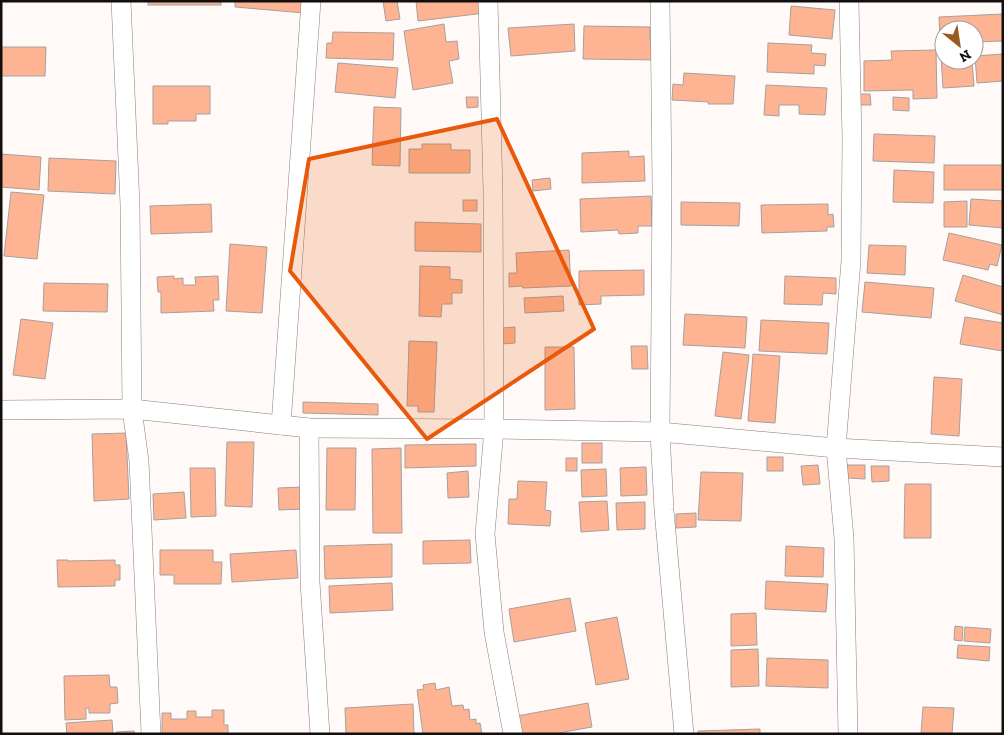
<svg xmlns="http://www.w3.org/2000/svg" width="1004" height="735" font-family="'Zilla Slab',serif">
<rect width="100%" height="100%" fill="#fffaf8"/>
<!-- building -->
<g fill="#feb493" stroke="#a6a09e">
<rect x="148" y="1" width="73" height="4"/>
<path d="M235,1H305L304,13L235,7Z"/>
<path d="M383,1H397L400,19L386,21Z"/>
<path d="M416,1H484L485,13L418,21Z"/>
<path d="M791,6L835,10L832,39L789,35Z"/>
<path d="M1003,14V41L974,42V30H944V39H940L939,17Z"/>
<path d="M444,24L446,42L457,41L459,59L449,61L453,83L413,90L404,31Z"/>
<path d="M574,24L575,51L511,56L508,28Z"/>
<path d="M584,26L650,27V40H656V60L583,59Z"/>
<path d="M333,32L394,33L393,60L326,58L327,43H332Z"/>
<path d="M768,43L812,45L811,53L826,54L825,66L814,65V74L767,72Z"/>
<path d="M1,47H46L45,76H1Z"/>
<path d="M936,50L937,98L913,99V90L864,91V61L892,60L891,51Z"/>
<path d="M1003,54V81L977,83L975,56Z"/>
<path d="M944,55V60H972L974,86L943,88L941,56Z"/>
<path d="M338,63L398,68L395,98L335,92Z"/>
<path d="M684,73L735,76L733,104H708L709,102L672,100L673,84L683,85Z"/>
<path d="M766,85L827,88L825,115L799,114V105H779V116L764,115Z"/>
<path d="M153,86H210V114H196V121H168V124H153Z"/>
<path d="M858,94H870L871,105H858Z"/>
<path d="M466,97H478V107L467,108Z"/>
<path d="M893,97L909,98V111L893,110Z"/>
<path d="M374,107L401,108L400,166L372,165Z"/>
<path d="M874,134L935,136L934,163L873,161Z"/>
<path d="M422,144H451V150H470V173H409V149H422Z"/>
<path d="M629,151V157L644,156L645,181L582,183V153Z"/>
<path d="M1,154L41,157L39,190L1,187Z"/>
<path d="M49,158L116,161L115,194L48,191Z"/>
<rect x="944" y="165" width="59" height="25"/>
<path d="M894,170L934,172L933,203L893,202Z"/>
<path d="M550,178L551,189L533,191L532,180Z"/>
<path d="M11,192L44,195L37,259L4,256Z"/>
<path d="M651,196L652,226H638V233L619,234L618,230L581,232L580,199Z"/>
<path d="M971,199L1003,201V228L969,225Z"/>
<rect x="463" y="200" width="14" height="11"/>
<path d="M967,201V227H944V202Z"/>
<path d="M681,202L740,203L739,226L681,225Z"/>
<path d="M211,204L212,232L151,234L150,206Z"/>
<path d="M828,204V215L833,214L834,227H827V231L762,233L761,205Z"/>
<path d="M415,222L481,224V252L415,251Z"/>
<path d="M949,233L1002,245L997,266L990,264L988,270L943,260Z"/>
<path d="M230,244L267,247L262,313L226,311Z"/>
<path d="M869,245L906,246L905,275L867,273Z"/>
<path d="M569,250L571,286L523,288L522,286L509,287V273H517L516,253Z"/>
<path d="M420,266L450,267V279L462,280V293H452V304H442L441,317L419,316Z"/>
<path d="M644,270V295L601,296V304L579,305V271Z"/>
<path d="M963,275L1003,287V315L955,301Z"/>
<path d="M174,276V279L183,278V285H196L195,277L218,276L219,300H213L214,311L161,313V292H158L157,277Z"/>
<path d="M785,276L836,278V294L823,293L822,305L784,304Z"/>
<path d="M865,282L934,288L931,318L862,312Z"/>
<path d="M44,283L108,284L107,312L43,311Z"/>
<path d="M563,296L564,311L525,313L524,298Z"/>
<path d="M685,314L747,317L745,348L683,345Z"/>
<path d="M965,317L1003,323V351L960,344Z"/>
<path d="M21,319L53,323L45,379L13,375Z"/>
<path d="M761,320L829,323L827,354L759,351Z"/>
<path d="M515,327V343L502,344V328Z"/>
<path d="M409,341L437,342L434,412H418V406H407Z"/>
<path d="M631,346H647L648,369H632Z"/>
<path d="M545,347H574L575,409L545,410Z"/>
<path d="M723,352L749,355L741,419L715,416Z"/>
<path d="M753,354L780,356L775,423L748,421Z"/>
<path d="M934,377L962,379L959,436L931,434Z"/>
<path d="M303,402L378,404V415L303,413Z"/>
<path d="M126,433L129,499L94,501L92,434Z"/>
<path d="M227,442H254L252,507L225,506Z"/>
<rect x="582" y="443" width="20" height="20"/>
<path d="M476,444V466L405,468V445Z"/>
<path d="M327,448H356L355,510H326Z"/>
<path d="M401,448L402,533H373L372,449Z"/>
<rect x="767" y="457" width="16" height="14"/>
<rect x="566" y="458" width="11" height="13"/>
<path d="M818,465L820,484L803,485L801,466Z"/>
<path d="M847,465H865V479L847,478Z"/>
<path d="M871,466H889V481L872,482Z"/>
<path d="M646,467L647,495L621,496L620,468Z"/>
<path d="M190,468H215L216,516L191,517Z"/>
<path d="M606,469L607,496L582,497L581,470Z"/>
<path d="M468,471L469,497L448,498L447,473Z"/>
<path d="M701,472L743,473L741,521L698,520Z"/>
<path d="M518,481L547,482L545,510L551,511L550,526L508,524L509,499H517Z"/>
<path d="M905,484H931V538H904Z"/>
<path d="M303,487L304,509L279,510L278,488Z"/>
<path d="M184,492L186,518L154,520L153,494Z"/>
<path d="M607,501L609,530L581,532L579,502Z"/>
<path d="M645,502V529L617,530L616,503Z"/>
<path d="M696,513V527L676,528V514Z"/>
<path d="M470,540L471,563L423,564V541Z"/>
<path d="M392,544V577L325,579L324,546Z"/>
<path d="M786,546L824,548L823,577L785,576Z"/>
<path d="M160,550H213V562H222L221,584H174V575H160Z"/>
<path d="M296,550L298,578L232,582L230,554Z"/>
<path d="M57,560H68V561L115,560V565H120V580H115V586L58,587Z"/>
<path d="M766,581L828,584L826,612L765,609Z"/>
<path d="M392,583L393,610L330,613L329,586Z"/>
<path d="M570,598L576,631L514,642L509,609Z"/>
<path d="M756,613L757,645L731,646V614Z"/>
<path d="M617,617L629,679L596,685L585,623Z"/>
<path d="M955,626L963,627L962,641L954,640Z"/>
<path d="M965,627L991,629L990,643L964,641Z"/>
<path d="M958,645L990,647L989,661L957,658Z"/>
<path d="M758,649L759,686L731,687V650Z"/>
<path d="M767,658L828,660V688L766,686Z"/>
<path d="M109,675L110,687H117L118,703L110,704V713H89V708H86V719L65,720L64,676Z"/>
<path d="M435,683L436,690L449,687L452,706L463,705L464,710L469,709L470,720L476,719V724L480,723L482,734H423L417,690L424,689L423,685Z"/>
<path d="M588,703L592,727L553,734H521L517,716Z"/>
<path d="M413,704L414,734H346L345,708Z"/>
<path d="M923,707L954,708L952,734L921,733Z"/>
<path d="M212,710H224V725H228V734H162V713H171V719H187V711H196V717H212Z"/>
<path d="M112,720L113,734H67L66,723Z"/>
<path d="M760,729V734H698V731Z"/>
<path d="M134,731L135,734H116V732Z"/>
</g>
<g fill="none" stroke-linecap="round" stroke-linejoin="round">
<defs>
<g id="street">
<path d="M121,1L130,205L132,409L139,461L151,734"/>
<path d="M488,1L493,191L494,429L485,534L494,632L513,734"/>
<path d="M660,1L662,187L660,432L664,510L684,734"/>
<path d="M1,410L132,409L309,428L494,429L660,432L836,448L1003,457"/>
<path d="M281,425L311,1"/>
<path d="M309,428L310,582L320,734"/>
<path d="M848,734L844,538L836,448L851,261L852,139L849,1"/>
</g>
</defs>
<!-- street casing -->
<use href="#street" stroke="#857f7d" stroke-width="20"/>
<!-- street -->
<use href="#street" stroke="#fff" stroke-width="19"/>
</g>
<!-- marked area -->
<path fill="#e8590c" fill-opacity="0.2" stroke="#e8590c" stroke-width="4" stroke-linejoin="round" d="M497,119L594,329L427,439L290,271L309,159Z"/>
<!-- border -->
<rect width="1004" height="735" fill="none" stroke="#12100f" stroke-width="5"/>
<!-- north arrow -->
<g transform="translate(959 45) rotate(150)"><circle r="24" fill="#ffffff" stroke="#a09f9f"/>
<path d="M0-4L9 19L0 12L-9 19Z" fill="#985a20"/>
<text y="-8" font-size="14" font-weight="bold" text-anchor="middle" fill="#12100f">N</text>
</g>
</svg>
